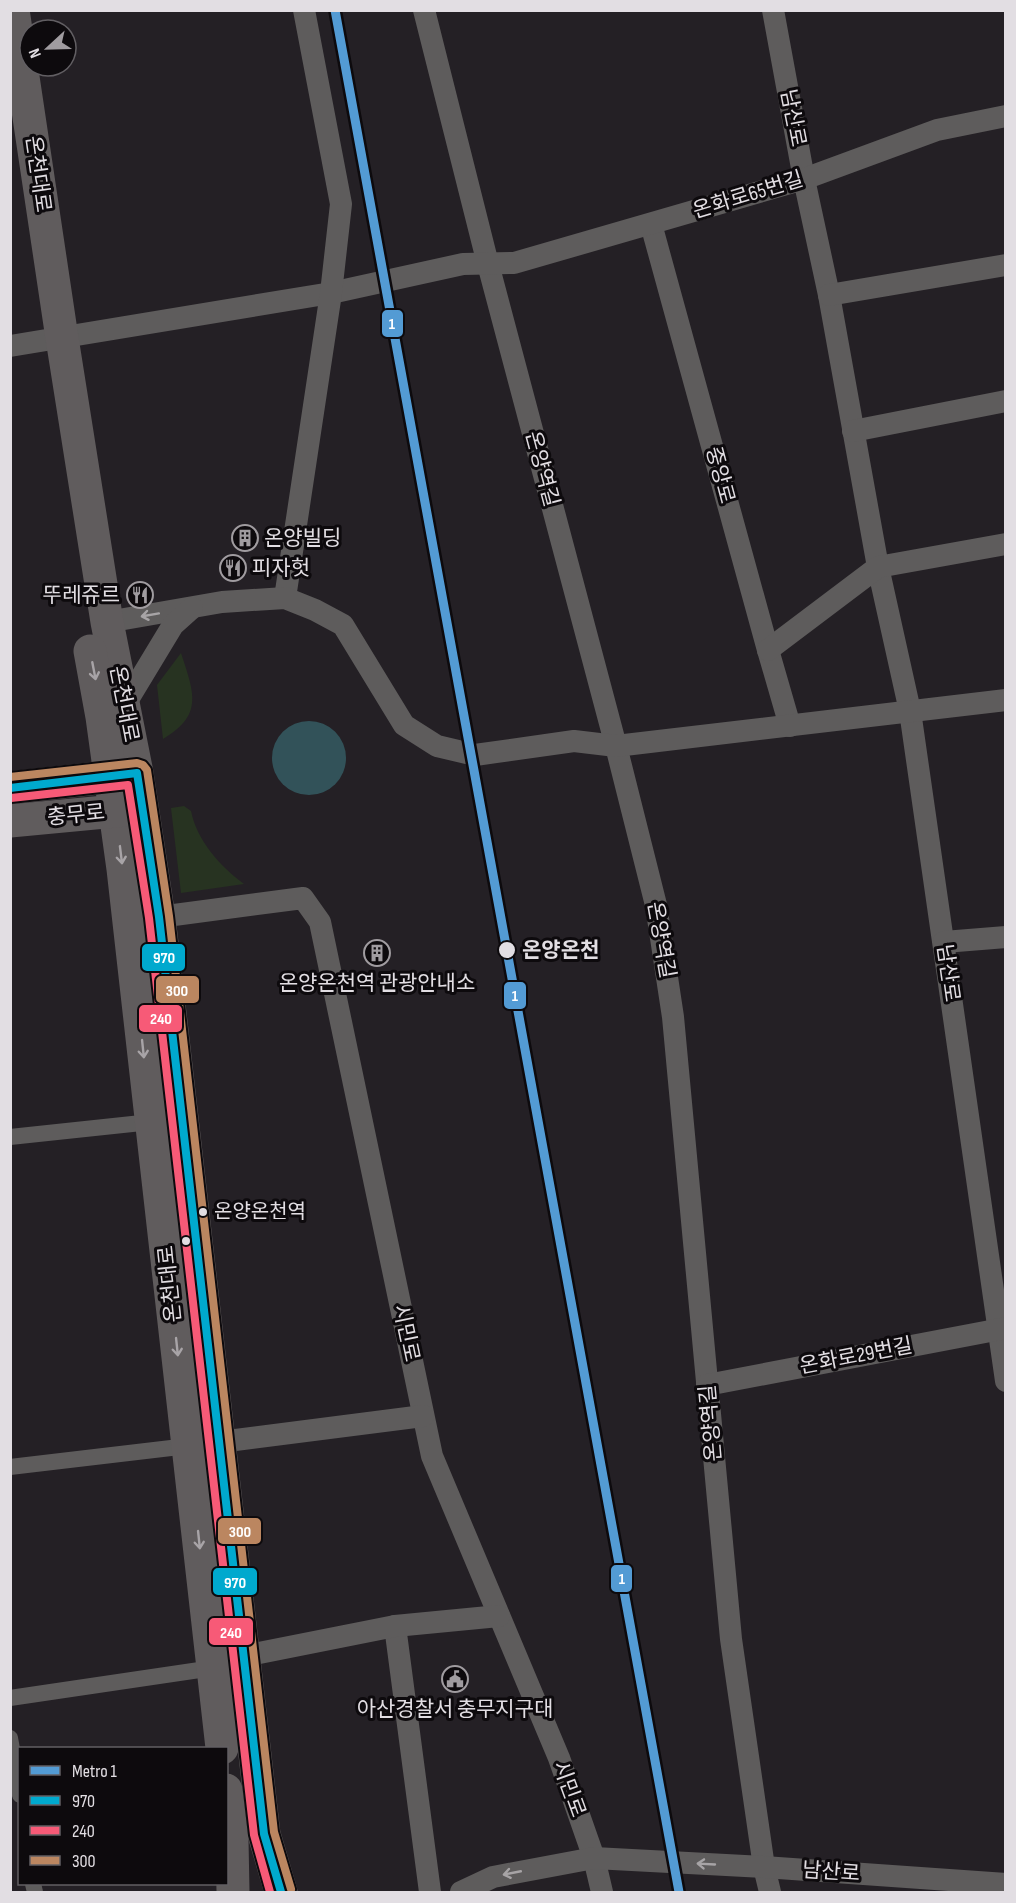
<svg xmlns="http://www.w3.org/2000/svg" width="1016" height="1903" font-family="'Sofia Sans Condensed','Noto Sans KR',sans-serif">
<rect width="100%" height="100%" fill="#242025"/>
<!-- green -->
<g fill="#273321">
<path d="M181,653C194,693 204,715 163,739L157,685Z"/>
<path d="M184,806L191,811C197,841 220,866 244,884L181,893L171,808Z"/>
</g>
<!-- water -->
<circle fill="#325259" cx="309" cy="758" r="37"/>
<g fill="none" stroke-linecap="round" stroke-linejoin="round">
<!-- pedestrian -->
<g stroke="#5e5c5c" stroke-width="16">
<path d="M10,1137L151,1122"/>
<path d="M10,1467L188,1446"/>
<path d="M10,1698L213,1668"/>
<path d="M10,1738L20,1795"/>
<path d="M33,1884L35,1892"/>
</g>
<!-- minor -->
<g stroke="#5e5c5c" stroke-width="22">
<path d="M424,10L488,264L616,746L656,905L673,1017L731,1639L764,1867L770,1892"/>
<path d="M773,10L804,179L829,295L878,567L910,711L1006,1381"/>
<path d="M651,224L768,650L790,726"/>
<path d="M829,295L1006,265"/>
<path d="M10,346L331,293L463,264L514,263L804,179L937,130L1006,116"/>
<path d="M853,431L1006,401"/>
<path d="M285,598L331,293L341,204L304,10"/>
<path d="M107,622L222,602L285,598L315,610L343,625L404,725L437,746L475,755L574,741L616,746L1006,700"/>
<path d="M768,650L878,567L1006,544"/>
<path d="M120,708L124,706L173,625L192,608"/>
<path d="M159,917L303,898L320,922L432,1456L559,1758L594,1858L602,1892"/>
<path d="M944,942L1006,937"/>
<path d="M707,1385L1006,1328"/>
<path d="M204,1444L423,1416"/>
<path d="M395,1626L430,1892"/>
<path d="M244,1656L395,1626L499,1616"/>
<path d="M461,1892L493,1877L594,1858L764,1867L1006,1884"/>
</g>
<!-- primary -->
<g stroke="#605c5d" stroke-width="33">
<path d="M13,10L62,338L107,622L137,773L159,917L264,1834L281,1892"/>
<path d="M90,651L102,717L123,869L222,1748"/>
<path d="M10,788L132,774"/>
<path d="M10,821L137,809"/>
<path d="M226,1790L232,1840L233,1892"/>
</g>
<defs>
<path id="bus-1" d="M10,788L137,773L159,917L264,1834L281,1892"/>
<path id="bus-2" d="M11,798L128,785L149,918L254,1835L270,1892"/>
<path id="bus-3" d="M10,777L137,763L143,765L147,770L169,916L274,1832L291,1889"/>
</defs>
<!-- bus-1 casing -->
<use href="#bus-1" stroke="#0d0a0d" stroke-width="12"/>
<!-- bus-2 casing -->
<use href="#bus-2" stroke="#0d0a0d" stroke-width="12"/>
<!-- bus-3 casing -->
<use href="#bus-3" stroke="#0d0a0d" stroke-width="12"/>
<!-- bus-1 -->
<use href="#bus-1" stroke="#00a9ce" stroke-width="8"/>
<!-- bus-2 -->
<use href="#bus-2" stroke="#f75a77" stroke-width="8"/>
<!-- bus-3 -->
<use href="#bus-3" stroke="#bb8660" stroke-width="8"/>
<defs>
<path id="metro-1" d="M335,10L679,1892"/>
</defs>
<!-- metro-1 casing -->
<use href="#metro-1" stroke="#0d0a0d" stroke-width="14"/>
<!-- metro-1 -->
<use href="#metro-1" stroke="#539bd4" stroke-width="9"/>
</g>
<!-- one-way arrows -->
<defs><path id="oneway-shaft" d="M-6 0H5M1.5-3L5.5 0L1.5 3" fill="none" stroke-width="1.6" stroke-linecap="round" stroke-linejoin="round" transform="scale(1.5)"/></defs>
<g stroke="#a7a4a6">
<use href="#oneway-shaft" transform="translate(150 615) rotate(170)"/>
<use href="#oneway-shaft" transform="translate(706 1864) rotate(-177)"/>
<use href="#oneway-shaft" transform="translate(512 1873) rotate(169)"/>
</g>
<g stroke="#a8a4a7">
<use href="#oneway-shaft" transform="translate(94 671) rotate(79)"/>
<use href="#oneway-shaft" transform="translate(121 855) rotate(83)"/>
<use href="#oneway-shaft" transform="translate(143 1049) rotate(84)"/>
<use href="#oneway-shaft" transform="translate(177 1347) rotate(84)"/>
<use href="#oneway-shaft" transform="translate(199 1540) rotate(84)"/>
</g>
<!-- icons -->
<defs>
<symbol id="building-ring" viewBox="-11 -11 22 22"><circle r="9.5" fill="#0d0a0d" stroke="#a09ca0" stroke-width="1.5"/><path d="M-4-6H4V6H1V3H-1V6H-4ZM-2.5-4.3h1.7v1.8h-1.7ZM.8-4.3h1.7v1.8H.8ZM-2.5-1h1.7V.8h-1.7ZM.8-1h1.7V.8H.8Z" fill="#a09ca0"/></symbol>
<symbol id="restaurant-ring" viewBox="-11 -11 22 22"><circle r="9.5" fill="#0d0a0d" stroke="#a09ca0" stroke-width="1.5"/><path d="M-5-6h1v4h1v-4h1v4h1v-4h1v5L-1.5 .5V6h-2V.5L-5-1ZM5-6V6H3V1.5H1.5Q1.5-4 5-6Z" fill="#a09ca0"/></symbol>
<symbol id="civic-ring" viewBox="-11 -11 22 22"><circle r="9.5" fill="#0d0a0d" stroke="#a09ca0" stroke-width="1.5"/><path d="M-.6-6.5H3V-4.5H.6V-3L4-1V1h2V6H-6V1h2V-1L-.6-3ZM-1.2 2.5V6h2.4V2.5Z" fill="#a09ca0"/></symbol>
</defs>
<g fill-rule="evenodd">
<use href="#building-ring" x="230" y="523" width="30" height="30"/>
<use href="#restaurant-ring" x="218" y="553" width="30" height="30"/>
<use href="#restaurant-ring" x="125" y="580" width="30" height="30"/>
<use href="#building-ring" x="362" y="938" width="30" height="30"/>
<use href="#civic-ring" x="440" y="1664" width="30" height="30"/>
</g>
<!-- markers -->
<g fill="#e2dee3" stroke="#0d0a0d" stroke-width="2">
<circle cx="507" cy="950" r="9"/>
<circle cx="203" cy="1212" r="5"/>
<circle cx="186" cy="1241" r="5"/>
</g>
<g text-anchor="middle" dominant-baseline="central" stroke-width="6" stroke-linejoin="round" paint-order="stroke">
<!-- bus labels -->
<g font-size="20" fill="#e2dee3" stroke="#0d0a0d" text-anchor="start">
<text x="214" y="1212">온양온천역</text>
</g>
<!-- street labels -->
<g font-size="21" fill="#e2dee3" stroke="#0d0a0d">
<text transform="translate(793 118) rotate(79)">남산로</text>
<text transform="translate(38 174) rotate(82)">온천대로</text>
<text transform="translate(748 195) rotate(-17)">온화로65번길</text>
<text transform="translate(542 469) rotate(75)">온양역길</text>
<text transform="translate(720 475) rotate(75)">중앙로</text>
<text transform="translate(124 704) rotate(79)">온천대로</text>
<text transform="translate(76 815) rotate(-6)">충무로</text>
<text transform="translate(661 940) rotate(80)">온양역길</text>
<text transform="translate(948 973) rotate(82)">남산로</text>
<text transform="translate(170 1284) rotate(-96)">온천대로</text>
<text transform="translate(406 1333) rotate(78)">시민로</text>
<text transform="translate(856 1356) rotate(-11)">온화로29번길</text>
<text transform="translate(711 1423) rotate(-95)">온양역길</text>
<text transform="translate(569 1789) rotate(70)">시민로</text>
<text transform="translate(831 1872) rotate(4)">남산로</text>
</g>
<!-- poi labels -->
<g font-size="21" fill="#e2dee3" stroke="#0d0a0d" text-anchor="start">
<text x="264" y="538">온양빌딩</text>
<text x="252" y="568">피자헛</text>
<text x="120" y="595" text-anchor="end">뚜레쥬르</text>
<text x="377" y="983" text-anchor="middle">온양온천역 관광안내소</text>
<text x="455" y="1709" text-anchor="middle">아산경찰서 충무지구대</text>
</g>
<!-- stop labels -->
<g font-size="21" font-weight="bold" fill="#e2dee3" stroke="#0d0a0d" text-anchor="start">
<text x="522" y="950">온양온천</text>
</g>
</g>
<g stroke="#0d0a0d" stroke-width="2">
<rect x="381" y="309" width="23" height="29" rx="6" fill="#539bd4"/>
<rect x="141" y="943" width="45" height="29" rx="6" fill="#00a9ce"/>
<rect x="155" y="975" width="45" height="29" rx="6" fill="#bb8660"/>
<rect x="503" y="981" width="24" height="29" rx="6" fill="#539bd4"/>
<rect x="138" y="1004" width="45" height="29" rx="6" fill="#f75a77"/>
<rect x="217" y="1517" width="45" height="28" rx="6" fill="#bb8660"/>
<rect x="610" y="1564" width="23" height="29" rx="6" fill="#539bd4"/>
<rect x="212" y="1567" width="46" height="29" rx="6" fill="#00a9ce"/>
<rect x="208" y="1617" width="46" height="29" rx="6" fill="#f75a77"/>
</g>
<g font-size="16" text-anchor="middle" font-weight="bold" fill="#fff">
<text x="392" y="329">1</text>
<text x="164" y="963">970</text>
<text x="177" y="996">300</text>
<text x="515" y="1001">1</text>
<text x="161" y="1024">240</text>
<text x="240" y="1537">300</text>
<text x="622" y="1584">1</text>
<text x="235" y="1588">970</text>
<text x="231" y="1638">240</text>
</g>
<!-- border -->
<rect width="1016" height="1903" fill="none" stroke="#e2dee3" stroke-width="24"/>
<!-- legend -->
<rect x="18" y="1747" width="210" height="138" fill="#0d0a0d" stroke="#625f63" stroke-width="1.5"/>
<rect x="30" y="1766" width="30" height="9" fill="#539bd4" stroke="#625f63" stroke-width="1.5"/>
<text x="72" y="1777" font-size="18" fill="#e2dee3">Metro 1</text>
<rect x="30" y="1796" width="30" height="9" fill="#00a9ce" stroke="#625f63" stroke-width="1.5"/>
<text x="72" y="1807" font-size="18" fill="#e2dee3">970</text>
<rect x="30" y="1826" width="30" height="9" fill="#f75a77" stroke="#625f63" stroke-width="1.5"/>
<text x="72" y="1837" font-size="18" fill="#e2dee3">240</text>
<rect x="30" y="1856" width="30" height="9" fill="#bb8660" stroke="#625f63" stroke-width="1.5"/>
<text x="72" y="1867" font-size="18" fill="#e2dee3">300</text>
<!-- north arrow -->
<g transform="translate(48 48) rotate(248)"><circle r="28" fill="#0d0a0d" stroke="#625f63" stroke-width="1.5"/>
<path d="M0-4.5L10 22L0 15L-10 22Z" fill="#a09ca0"/>
<text y="-9" font-size="16" font-weight="bold" text-anchor="middle" fill="#e2dee3">N</text>
</g>
</svg>
